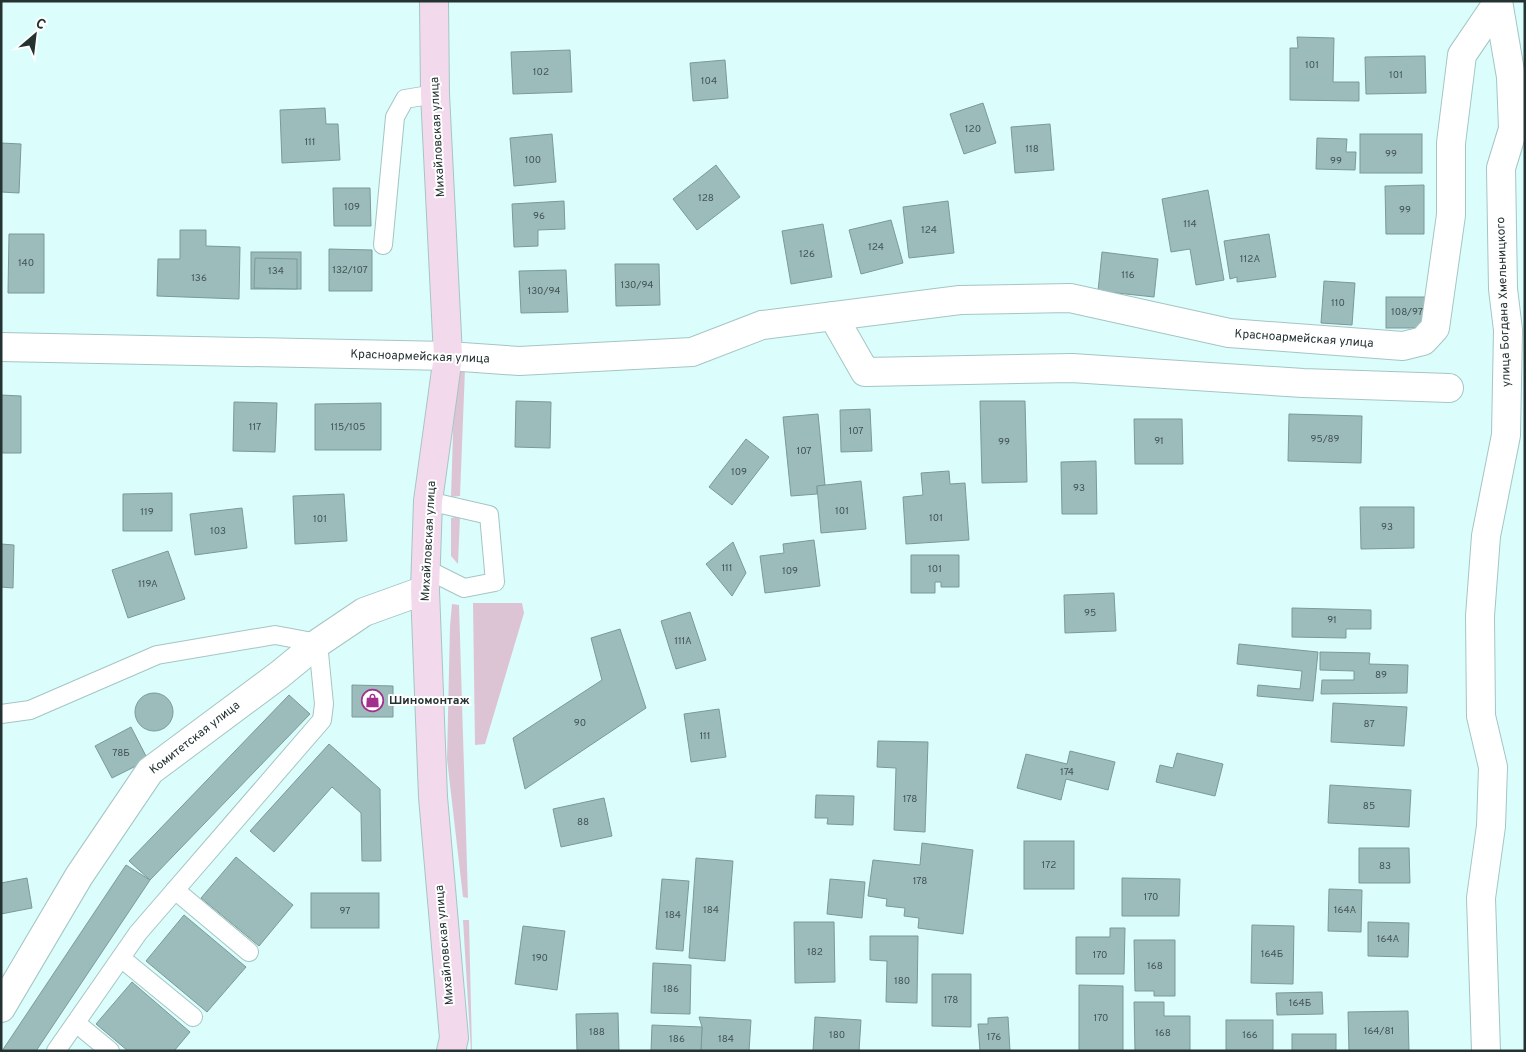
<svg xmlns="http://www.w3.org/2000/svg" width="1526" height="1052" font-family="Overpass,sans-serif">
<rect width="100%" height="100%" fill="#dbfdfc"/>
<!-- green -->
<g fill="#ddc4d5">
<path d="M455,368L465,369L460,496L451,497Z"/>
<path d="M460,516L458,564L451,556V518Z"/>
<path d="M473,603H522L524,613L485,744L475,745Z"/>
<path d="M452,604L459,605L468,898L463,897L447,759L450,626Z"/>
<path d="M463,920H469L472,1051H471Z"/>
</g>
<!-- building -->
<g fill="#9cbcbb" stroke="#7b9999">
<path d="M1297,37L1334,38L1333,82H1359V101L1290,100V48H1298Z"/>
<path d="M570,50L572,92L513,94L511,52Z"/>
<path d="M1425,56L1426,93L1366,94L1365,57Z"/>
<path d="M725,60L728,98L693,101L690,63Z"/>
<path d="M983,103L996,143L964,154L950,114Z"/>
<path d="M325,108L326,124H338L340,160L282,163L280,110Z"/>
<path d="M1050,124L1054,170L1015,173L1011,127Z"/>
<path d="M552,134L556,182L514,186L510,138Z"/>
<rect x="1360" y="134" width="62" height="39"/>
<path d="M1317,138L1347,139L1346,152H1356L1355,170L1316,169Z"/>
<path d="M1,143L21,144L19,193L1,192Z"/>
<path d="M716,165L740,197L697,230L673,199Z"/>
<path d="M1424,185V234H1386L1385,186Z"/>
<path d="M333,188H370L371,226H334Z"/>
<path d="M1208,190L1224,280L1196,285L1190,249L1171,252L1162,199Z"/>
<path d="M564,201L565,229L538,230V246L514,247L512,204Z"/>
<path d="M948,201L954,253L909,258L903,207Z"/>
<path d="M891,220L903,263L861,274L849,230Z"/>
<path d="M823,224L832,277L791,284L782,231Z"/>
<path d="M180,230H206V246L240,247L239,299L157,296L158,259H180Z"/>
<path d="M9,234H44V293H8Z"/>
<path d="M1269,234L1276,277L1237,282V277L1230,279L1224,241Z"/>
<path d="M329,249L372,250V291H329Z"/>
<rect x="251" y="252" width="50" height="37"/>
<path d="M1102,252L1158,259L1154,297L1098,291Z"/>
<path d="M255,258L297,259V289L254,288Z"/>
<path d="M615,264H659L660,305L616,306Z"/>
<path d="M566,270L568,312L521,313L519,271Z"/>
<path d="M1324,281L1355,283L1352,325L1321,323Z"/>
<rect x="1386" y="297" width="41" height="31"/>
<path d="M1,395L21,396V453H1Z"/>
<path d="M516,401L551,402L550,448L515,447Z"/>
<path d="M980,401H1025L1027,482L982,483Z"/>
<path d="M234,402L277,403L275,452L233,451Z"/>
<path d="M381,403V450H315V404Z"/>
<path d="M870,409L872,451L841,452L840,410Z"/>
<path d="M818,414L825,485L817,486V494L791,496L783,417Z"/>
<path d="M1289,414L1362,416L1361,463L1288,461Z"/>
<path d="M1134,419H1182L1183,464H1135Z"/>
<path d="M746,439L769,457L732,505L709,487Z"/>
<path d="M1096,461L1097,514H1062L1061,462Z"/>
<path d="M949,471L950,484L965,483L969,540L906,544L903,497L923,495L921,473Z"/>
<path d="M861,481L866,529L821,533L817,486Z"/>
<path d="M172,493V531H123V494Z"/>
<path d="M344,494L347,541L295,544L293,496Z"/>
<path d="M1360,507H1414V548L1361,549Z"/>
<path d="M242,508L247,548L195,555L190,514Z"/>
<path d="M814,540L820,586L765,593L760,556L784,553L783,544Z"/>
<path d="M733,542L746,573L732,596L706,564Z"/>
<path d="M1,544L14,545L13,588L1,587Z"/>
<path d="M168,551L185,599L128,618L112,570Z"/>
<path d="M911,555H959V587H941V582H935V593H911Z"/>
<path d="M1114,593L1116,631L1065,633L1064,595Z"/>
<path d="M1292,608L1371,610V629H1346V638L1292,637Z"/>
<path d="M690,612L706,660L676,669L661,621Z"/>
<path d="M620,629L646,708L525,789L513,738L602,680L591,638Z"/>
<path d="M1239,644L1318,652L1313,701L1257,696L1258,685L1300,689L1302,671L1237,664Z"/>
<path d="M1320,652L1370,653L1369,664L1408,665L1407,693L1321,694L1322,680H1354V671L1320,670Z"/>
<path d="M352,685L393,686V717H352Z"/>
<circle cx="154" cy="712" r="19"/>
<path d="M289,695L310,714L150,880L129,861Z"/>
<path d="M1333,703L1407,707L1404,746L1331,742Z"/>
<path d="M719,709L726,757L691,762L684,714Z"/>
<path d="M131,727L148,760L112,778L95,746Z"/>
<path d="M878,741L928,742L925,832L894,830L896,768L877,767Z"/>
<path d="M329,744L380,789L381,861H362L361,813L332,787L274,852L250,831Z"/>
<path d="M1070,751L1115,762L1108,790L1066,779L1061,800L1017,788L1026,754L1067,764Z"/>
<path d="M1177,753L1223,764L1215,796L1156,782L1160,765L1173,768Z"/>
<path d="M1330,785L1411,790L1409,827L1328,823Z"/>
<path d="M816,795L854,796L853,825L827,824L828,818H815Z"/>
<path d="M604,798L612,836L561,847L553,809Z"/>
<rect x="1024" y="841" width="50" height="48"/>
<path d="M922,843L973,850L963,934L918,928L919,918L904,916L905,908L886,906L887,899L868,896L873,860L920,865Z"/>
<path d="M1359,848H1409L1410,883H1359Z"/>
<path d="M236,857L293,905L259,946L201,898Z"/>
<path d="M696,858L733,861L725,961L689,958Z"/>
<path d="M126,865L150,880L36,1051H2Z"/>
<path d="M27,878L32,908L1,914V883Z"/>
<path d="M1122,878L1180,879L1179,916H1122Z"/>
<path d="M662,879L689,881L683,951L656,949Z"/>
<path d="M830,879L865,882L862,918L827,914Z"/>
<path d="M1329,889L1362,890L1361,932L1328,931Z"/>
<rect x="311" y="893" width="68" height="35"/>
<path d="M184,915L246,967L207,1012L146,961Z"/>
<path d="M794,922H834L835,982L795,983Z"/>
<path d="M1368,922L1409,923L1408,957L1368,956Z"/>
<path d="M1252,925L1294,926L1293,984L1251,983Z"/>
<path d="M523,926L565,931L557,990L515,984Z"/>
<path d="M1110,928H1125L1124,974H1076V937H1110Z"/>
<path d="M870,936H918L917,1003L886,1002L887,961L870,960Z"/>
<path d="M1134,940H1175V996H1154V991H1135Z"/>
<path d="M653,963L691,965L690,1014L651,1013Z"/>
<path d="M932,974H971V1027L932,1026Z"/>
<path d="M132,982L190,1032L174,1051H128L96,1024Z"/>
<path d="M1079,985L1123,986V1051H1079Z"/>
<path d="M1322,992L1323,1014L1277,1015L1276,993Z"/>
<path d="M1134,1002H1164V1016H1190V1051H1135Z"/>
<path d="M1408,1011L1409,1051H1349L1348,1012Z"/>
<path d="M618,1013L619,1051H577L576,1014Z"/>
<path d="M699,1017L751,1020L749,1051H701L702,1027Z"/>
<path d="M815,1017L861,1020L859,1051H813Z"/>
<path d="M1008,1017L1010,1051H980L978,1024H988V1018Z"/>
<rect x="1226" y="1020" width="47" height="31"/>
<path d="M652,1025L702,1027L701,1051H651Z"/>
<rect x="1292" y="1034" width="44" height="17"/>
</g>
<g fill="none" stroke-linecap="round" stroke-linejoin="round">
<defs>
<g id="service">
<path d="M383,245L395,117L405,99L435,94"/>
<path d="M426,569L464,588L495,582L489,515L428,501"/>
<path d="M1,714L30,710L157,655L275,635L318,643L324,704L322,720L138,933L56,1051"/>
<path d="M175,890L249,952"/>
<path d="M121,958L193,1017"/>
<path d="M76,1023L110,1051"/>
</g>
<g id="minor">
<path d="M833,316L865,372L1072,368L1303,383L1449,388"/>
<path d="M1,347L448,356L519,361L692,352L762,325L960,300L1070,298L1229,333L1403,346L1423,341L1435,328L1451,215V143L1462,55L1498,2"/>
<path d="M1,1008L79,876L150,771L279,675L318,643L364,612L425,590"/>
<path d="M1486,1051L1481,898L1491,826L1493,767L1481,716L1480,616L1486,536L1506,435L1508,330L1503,289L1501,168L1513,129L1511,77L1498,1"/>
</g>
<path id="secondary" d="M434,1L435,94L448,356L428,501L425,590L433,797L454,1038L451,1051"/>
</defs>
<!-- service casing -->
<use href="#service" stroke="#a5c5c5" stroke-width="20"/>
<!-- minor casing -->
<use href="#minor" stroke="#a5c5c5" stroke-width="30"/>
<!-- secondary casing -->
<use href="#secondary" stroke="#a5c5c5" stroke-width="30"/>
<!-- service -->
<use href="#service" stroke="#fff" stroke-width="18"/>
<!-- minor -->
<use href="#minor" stroke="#fff" stroke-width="28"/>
<!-- secondary -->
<use href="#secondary" stroke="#f2daec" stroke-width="28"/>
</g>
<!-- icons -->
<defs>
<symbol id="shop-ring" viewBox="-11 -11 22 22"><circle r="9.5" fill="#fff" stroke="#a2318e" stroke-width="1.5"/><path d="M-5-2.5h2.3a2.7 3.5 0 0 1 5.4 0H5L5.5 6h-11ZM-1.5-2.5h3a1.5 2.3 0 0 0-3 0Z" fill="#a2318e"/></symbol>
</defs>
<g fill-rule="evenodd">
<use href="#shop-ring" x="360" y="688" width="25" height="25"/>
</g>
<g text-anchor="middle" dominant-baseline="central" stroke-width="4" stroke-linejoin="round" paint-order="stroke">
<!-- number labels -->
<g font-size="10" fill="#435454">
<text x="1312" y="65">101</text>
<text x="541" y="72">102</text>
<text x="1396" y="75">101</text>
<text x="709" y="81">104</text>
<text x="973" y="129">120</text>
<text x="310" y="142">111</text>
<text x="1032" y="149">118</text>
<text x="1391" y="154">99</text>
<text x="533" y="160">100</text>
<text x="1336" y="161">99</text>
<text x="706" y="198">128</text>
<text x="352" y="207">109</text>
<text x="1405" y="210">99</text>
<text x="539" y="216">96</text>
<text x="1190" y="224">114</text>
<text x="929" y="230">124</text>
<text x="876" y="247">124</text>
<text x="807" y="254">126</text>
<text x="1250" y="259">112А</text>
<text x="26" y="263">140</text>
<text x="350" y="270">132/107</text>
<text x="276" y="271">134</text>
<text x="1128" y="275">116</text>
<text x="199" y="278">136</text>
<text x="637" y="285">130/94</text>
<text x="544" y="291">130/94</text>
<text x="1338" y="303">110</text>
<text x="1407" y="312">108/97</text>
<text x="255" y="427">117</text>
<text x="348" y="427">115/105</text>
<text x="856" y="431">107</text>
<text x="1325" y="439">95/89</text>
<text x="1159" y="441">91</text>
<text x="1004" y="442">99</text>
<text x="804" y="451">107</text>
<text x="739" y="472">109</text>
<text x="1079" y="488">93</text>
<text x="842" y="511">101</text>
<text x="147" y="512">119</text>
<text x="936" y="518">101</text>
<text x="320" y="519">101</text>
<text x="1387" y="527">93</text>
<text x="218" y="531">103</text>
<text x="727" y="568">111</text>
<text x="935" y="569">101</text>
<text x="790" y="571">109</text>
<text x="148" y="584">119А</text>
<text x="1090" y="613">95</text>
<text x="1332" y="620">91</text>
<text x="683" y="641">111А</text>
<text x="1381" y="675">89</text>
<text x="580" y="723">90</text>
<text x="1369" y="724">87</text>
<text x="705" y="736">111</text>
<text x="121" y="753">78Б</text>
<text x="1067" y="772">174</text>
<text x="910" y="799">178</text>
<text x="1369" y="806">85</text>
<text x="583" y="822">88</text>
<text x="1049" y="865">172</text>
<text x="1385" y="866">83</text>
<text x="920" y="881">178</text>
<text x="1151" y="897">170</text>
<text x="711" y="910">184</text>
<text x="1345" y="910">164А</text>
<text x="345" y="911">97</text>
<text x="673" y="915">184</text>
<text x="1388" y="939">164А</text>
<text x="815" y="952">182</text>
<text x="1272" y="954">164Б</text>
<text x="1100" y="955">170</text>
<text x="540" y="958">190</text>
<text x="1155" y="966">168</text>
<text x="902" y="981">180</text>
<text x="671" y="989">186</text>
<text x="951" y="1000">178</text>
<text x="1300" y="1003">164Б</text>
<text x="1101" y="1018">170</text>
<text x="1379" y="1031">164/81</text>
<text x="597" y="1032">188</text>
<text x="1163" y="1033">168</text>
<text x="837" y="1035">180</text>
<text x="1250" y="1035">166</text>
<text x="994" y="1037">176</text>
<text x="677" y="1039">186</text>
<text x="726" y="1039">184</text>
</g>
<!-- street labels -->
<g font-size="12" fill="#253232" stroke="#fff">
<text transform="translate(438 137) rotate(-93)">Михайловская улица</text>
<text transform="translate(1504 302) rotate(-92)">улица Богдана Хмельницкого</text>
<text transform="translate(1304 339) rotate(4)">Красноармейская улица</text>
<text transform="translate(420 357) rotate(2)">Красноармейская улица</text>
<text transform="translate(429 541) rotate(-87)">Михайловская улица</text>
<text transform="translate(195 738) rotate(-38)">Комитетская улица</text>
<text transform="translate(445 945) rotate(-95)">Михайловская улица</text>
</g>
<!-- poi labels -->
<g font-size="12" font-weight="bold" fill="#253232" stroke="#fff" text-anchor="start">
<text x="389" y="701">Шиномонтаж</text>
</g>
</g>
<!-- border -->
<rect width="1526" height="1052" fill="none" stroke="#253232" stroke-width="5"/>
<!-- north arrow -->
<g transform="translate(35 35) rotate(28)" stroke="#ffffff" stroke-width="4" paint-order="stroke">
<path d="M0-4L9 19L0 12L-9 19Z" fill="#253232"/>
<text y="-8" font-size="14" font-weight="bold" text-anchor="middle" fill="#253232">С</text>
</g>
</svg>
